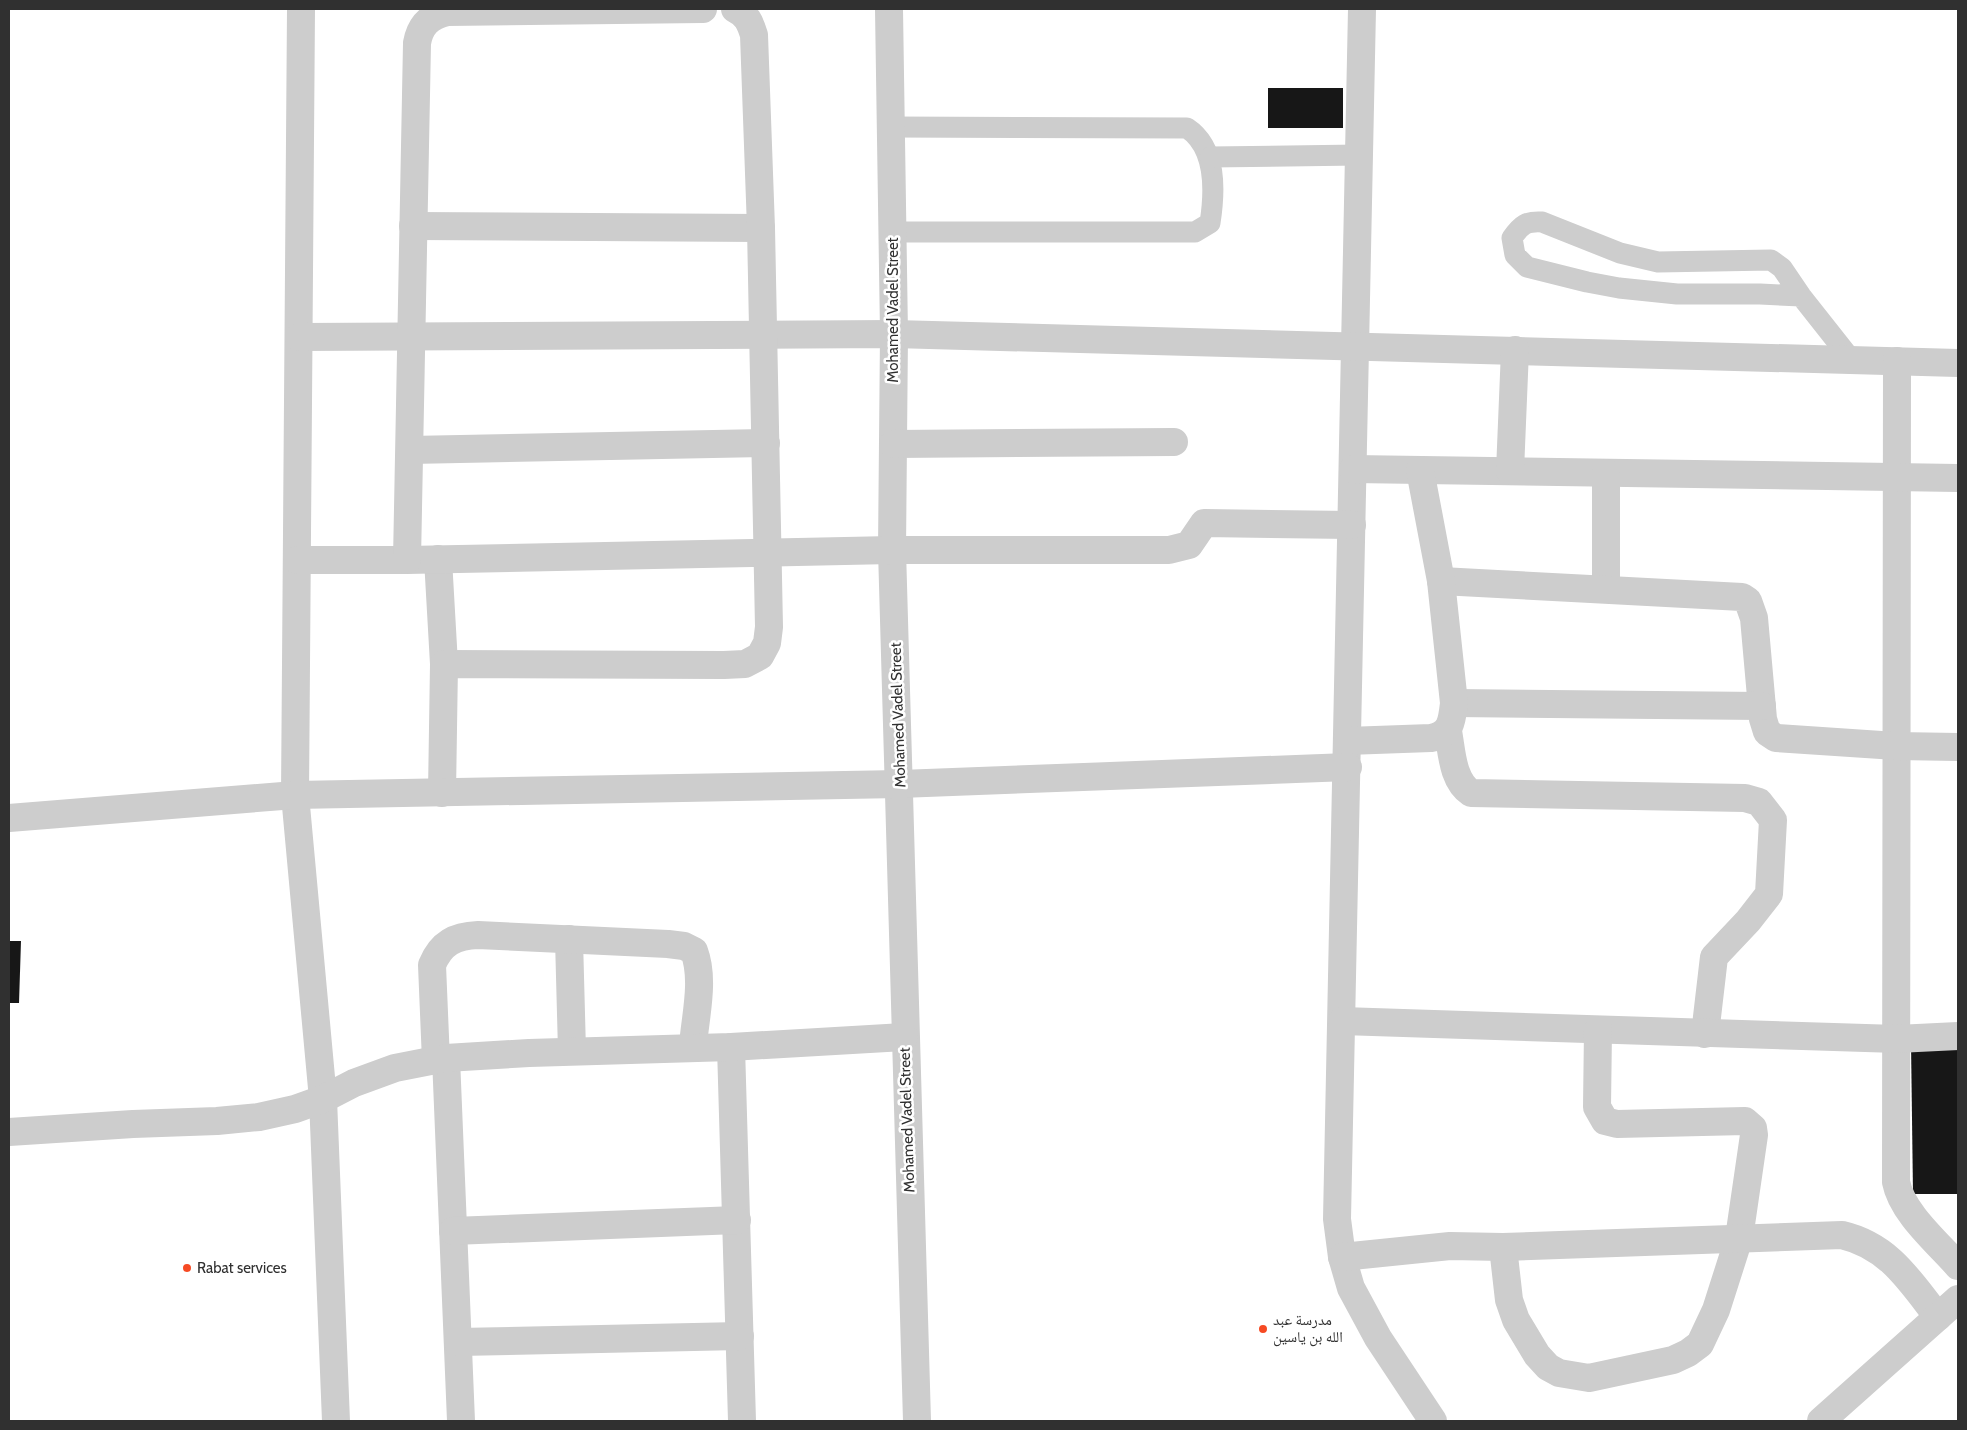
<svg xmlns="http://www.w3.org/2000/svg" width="1967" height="1430" font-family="Cabin,'Noto Naskh Arabic',sans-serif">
<rect width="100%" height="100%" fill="#fff"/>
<!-- building -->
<g fill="#171717">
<rect x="1268" y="88" width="75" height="40"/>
<path d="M9,941H21L19,1003H9Z"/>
<path d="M1958,1041V1194H1913L1911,1043Z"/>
</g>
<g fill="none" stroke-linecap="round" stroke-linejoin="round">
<!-- lane -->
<g stroke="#cdcdcd" stroke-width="21">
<path d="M890,127L1187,128C1217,148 1215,191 1210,223L1195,232H892"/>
<path d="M1210,157L1359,155"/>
<path d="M1801,296L1760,294H1677L1619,288L1587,282L1527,267L1515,255L1512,238C1521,225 1526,221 1542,222L1620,253L1658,262L1771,260L1782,268L1801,296L1850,358"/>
</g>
<!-- street -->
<g stroke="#cdcdcd" stroke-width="28">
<path d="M301,9L295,795L323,1099L336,1421"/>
<path d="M889,9L894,334L892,550L917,1421"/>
<path d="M1362,9L1337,1219L1342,1257L1351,1288L1378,1338L1433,1421"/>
<path d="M413,226L761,228"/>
<path d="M299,337L894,334L1958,363"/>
<path d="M1897,361L1896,1182C1902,1213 1938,1243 1958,1266"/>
<path d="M893,444L1174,442"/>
<path d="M410,450L766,443"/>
<path d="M1353,469L1958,478"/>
<path d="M1510,471L1515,350"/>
<path d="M1606,473V589"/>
<path d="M438,559L444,664"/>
<path d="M297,560H407L892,550H1169L1189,545L1204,523L1352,525"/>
<path d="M407,560L417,43C420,26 429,16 447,12L703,9"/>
<path d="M1441,581L1742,597L1748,601L1754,618L1763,719L1767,732L1776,738L1896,746L1958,747"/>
<path d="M1454,703L1762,706"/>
<path d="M1448,731C1452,752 1452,780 1471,793L1745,798L1759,802L1773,820L1769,894L1748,921L1714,957L1705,1034"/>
<path d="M1347,741L1431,738C1451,734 1452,721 1454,703L1441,581L1420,470"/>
<path d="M442,793L444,664L724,665L745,664L760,656L767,643L769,627L761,228L754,35C750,22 747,15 735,9"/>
<path d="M9,818L295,795L900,784L1348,767"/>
<path d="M569,939L572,1051"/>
<path d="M1342,1021L1897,1039L1958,1036"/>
<path d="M731,1047L742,1421"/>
<path d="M446,1058L461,1421"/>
<path d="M436,1061L432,965C441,943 455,936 478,935L668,944L684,946L694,951C705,980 695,1017 693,1046"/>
<path d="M9,1132L133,1124L217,1121L259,1117L295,1109L323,1099L354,1083L395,1068L446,1058L529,1053L731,1047L904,1037"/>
<path d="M453,1231L737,1220"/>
<path d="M1503,1247L1509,1300L1516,1320L1537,1355L1548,1367L1559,1373L1589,1378L1673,1360L1688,1353L1700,1344L1716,1310L1739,1238L1754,1135L1753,1128L1745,1121L1617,1124L1605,1121L1597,1107L1598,1030"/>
<path d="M1342,1257L1450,1246L1503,1247L1842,1235C1889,1246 1910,1281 1938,1317"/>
<path d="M458,1342L740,1336"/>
<path d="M1821,1421L1958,1299"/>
</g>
</g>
<!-- markers -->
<g fill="#f64a23" stroke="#fff" stroke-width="2">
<circle cx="187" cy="1268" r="5"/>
<circle cx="1263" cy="1329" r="5"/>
</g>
<g text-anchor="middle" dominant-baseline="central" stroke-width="5" stroke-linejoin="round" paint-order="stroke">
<!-- street labels -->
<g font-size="15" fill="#303030" stroke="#fff">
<text transform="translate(893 310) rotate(-90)">Mohamed Vadel Street</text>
<text transform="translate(898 715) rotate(-92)">Mohamed Vadel Street</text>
<text transform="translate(907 1120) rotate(-92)">Mohamed Vadel Street</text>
</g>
<!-- poi labels -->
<g font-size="15" fill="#303030" stroke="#fff" text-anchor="start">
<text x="197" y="1268">Rabat services</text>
<text x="1273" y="1320">مدرسة عبد<tspan x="1273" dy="17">الله بن ياسين</tspan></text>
</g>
</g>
<!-- border -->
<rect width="1967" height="1430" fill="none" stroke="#303030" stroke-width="20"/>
</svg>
